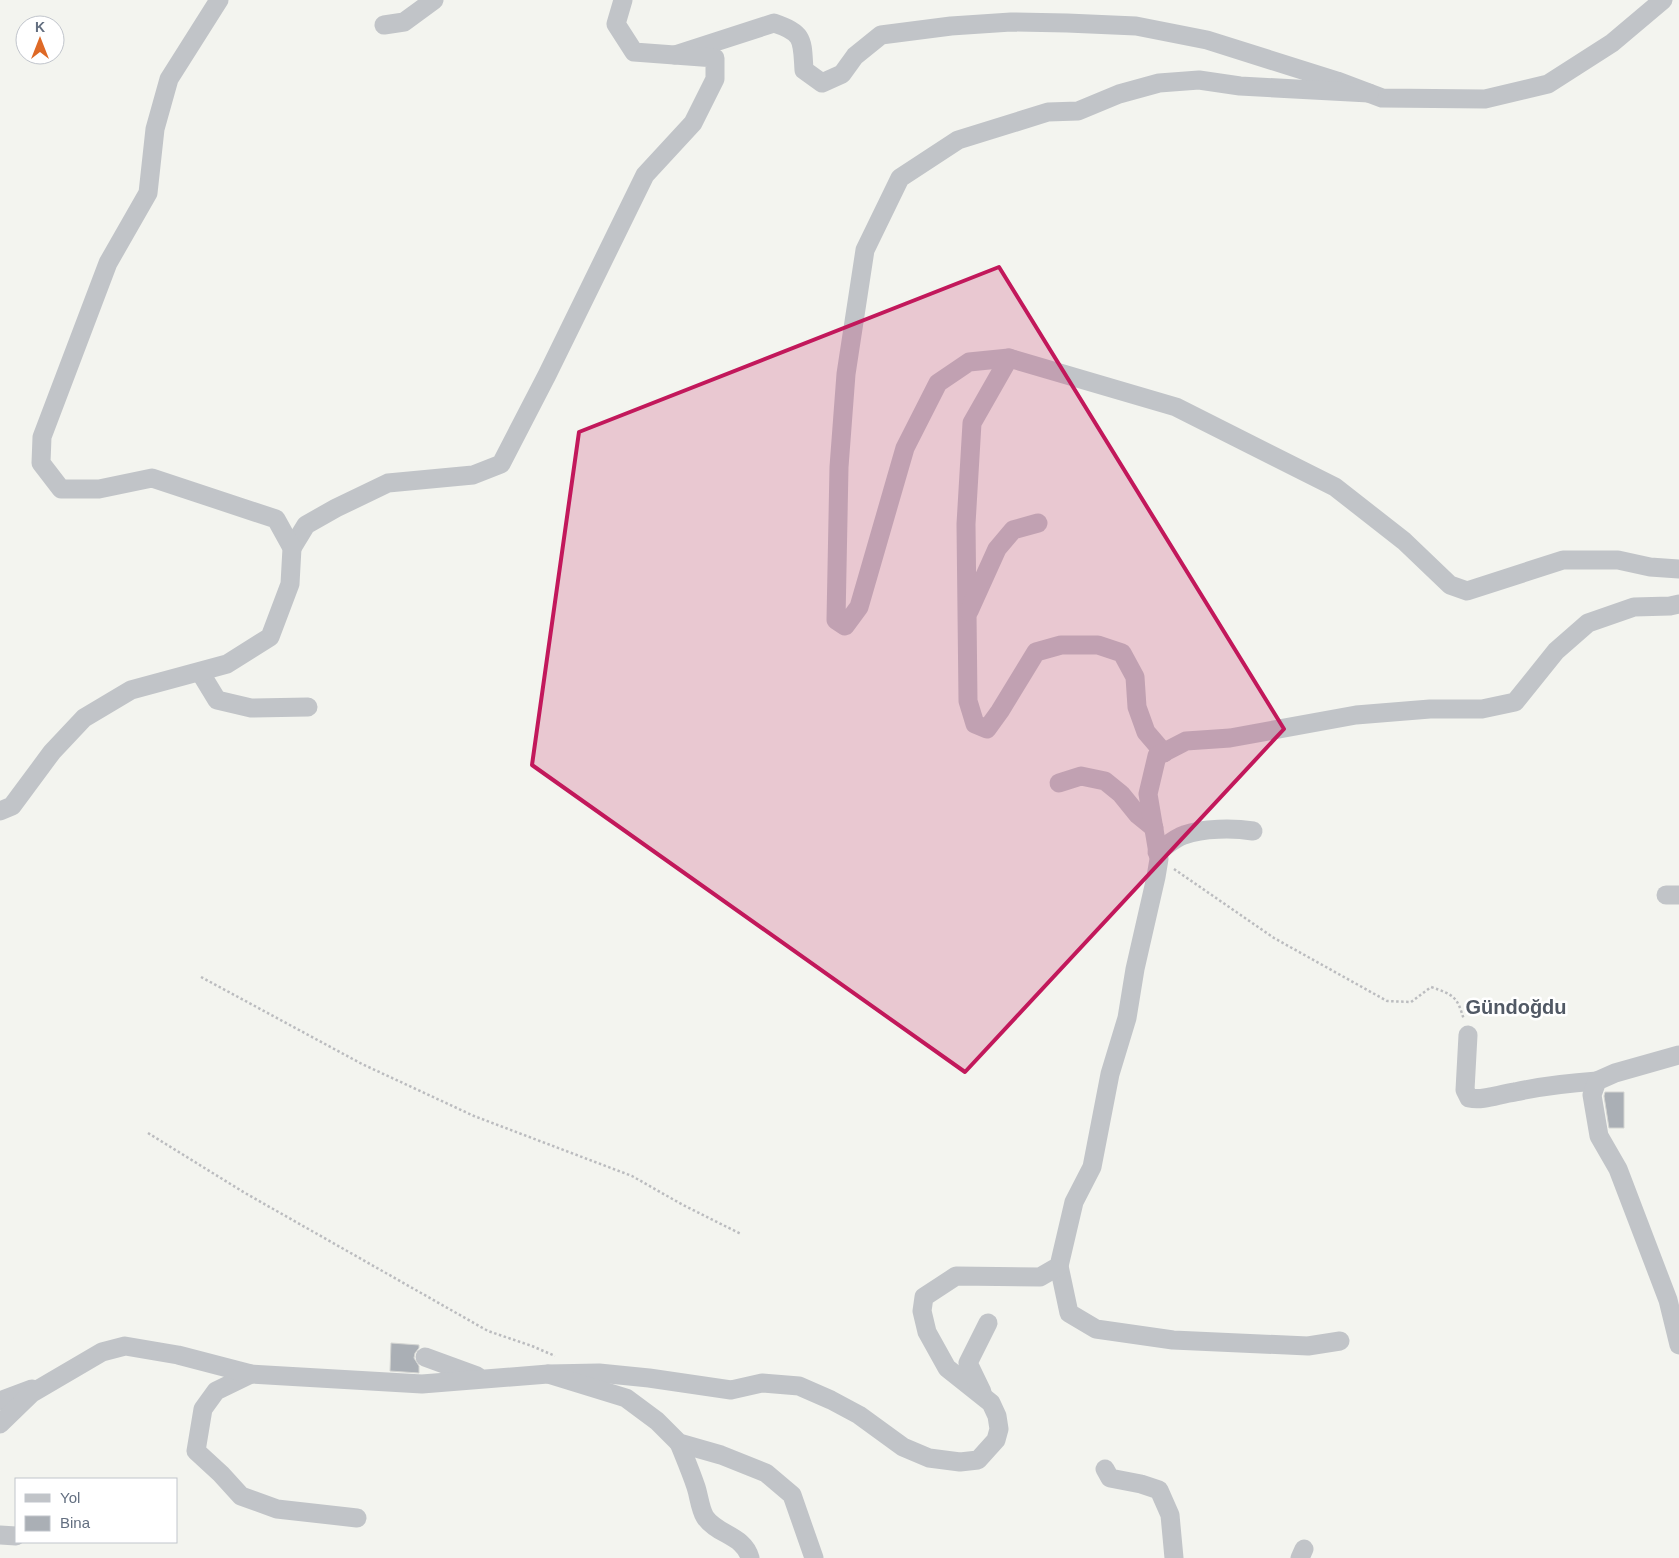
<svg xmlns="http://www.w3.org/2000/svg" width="1679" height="1558" font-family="Helvetica,sans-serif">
<rect width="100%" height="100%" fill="#f3f4ef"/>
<!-- building -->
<g fill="#aaafb5" stroke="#d4d5d2">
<path d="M1605,1092H1624V1128H1609L1604,1096Z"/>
<path d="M391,1343L419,1345V1348L415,1353L414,1358L419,1366V1373L390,1371Z"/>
</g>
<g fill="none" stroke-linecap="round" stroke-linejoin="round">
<!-- path -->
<g stroke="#bbbcbf" stroke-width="2.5" stroke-dasharray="2.5 2.5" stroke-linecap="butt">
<path d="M1174,869L1274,938L1387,1001L1411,1002L1431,987C1454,995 1457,996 1464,1020"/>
<path d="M201,977L362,1064L474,1116L632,1176L683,1205L741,1234"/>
<path d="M148,1133L245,1193L488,1331L532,1346L555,1356"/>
</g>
<!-- street -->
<g stroke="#c1c4c8" stroke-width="19">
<path d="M384,25L404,22L434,0"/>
<path d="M675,55L774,23C805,33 802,41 804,70L822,83L842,74L855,56L881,35L951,26L1011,22L1067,23L1136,26L1207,40L1337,81L1382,98L1485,99L1548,84L1612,43L1663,0"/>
<path d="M1369,93L1240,86L1199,80L1159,83L1119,94L1078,111L1048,112L958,140L900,178L865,250L846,374L839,467L836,620L845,626L859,607L905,448L938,383L969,362L1009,358L1176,407L1335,487L1404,541L1450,585L1467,591L1563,560H1618L1650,567L1679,569"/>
<path d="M1009,358L972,423L966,524L968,701L975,724L987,729L1000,711L1036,652L1061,645H1098L1122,653L1135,677L1137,707L1146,732L1164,753"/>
<path d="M292,548L306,525L336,508L388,483L473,475L501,464L547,375L645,175L693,123L715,79V58L634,52L616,24L623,0"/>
<path d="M969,611L997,549L1013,530L1038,523"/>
<path d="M200,672L217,700L251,708L308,707"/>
<path d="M1059,783L1081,776L1105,781L1121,794L1138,815L1154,828"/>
<path d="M0,811L12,806L52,752L84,718L131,690L227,664L270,637L290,584L292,548L276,519L152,478L99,489H61L41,463L42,437L108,263L148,193L155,129L169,79L219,0"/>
<path d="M1157,852C1166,846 1175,838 1184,835C1203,828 1234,828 1253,831"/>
<path d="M1666,895H1679"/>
<path d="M1468,1035L1465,1090L1469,1098C1484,1101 1499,1094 1515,1092C1542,1086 1569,1083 1597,1081"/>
<path d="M1679,1055L1615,1073L1597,1081L1592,1095L1599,1136L1618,1169L1668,1300L1679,1345"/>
<path d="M1059,1266L1069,1313L1096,1329L1173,1340L1308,1346L1340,1341"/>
<path d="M425,1357L477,1376"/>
<path d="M251,1374L216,1391L203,1409L196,1451L221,1474L241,1496L277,1509L357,1518"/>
<path d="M548,1374L599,1373L649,1378L731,1390L762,1383L799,1386L831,1400L859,1415L903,1447L929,1458L960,1462L978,1460L996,1440L999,1429L997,1416L991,1403L947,1368L927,1332L922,1311L924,1297L956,1276L1040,1277L1059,1266L1074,1202L1092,1167L1110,1074L1127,1018L1135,969L1156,877L1159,859L1148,794L1157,756L1186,741L1230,738L1356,715L1430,709H1482L1515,702L1556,651L1588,623L1634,607L1670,606L1679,604"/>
<path d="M982,1392L968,1363L988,1323"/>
<path d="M0,1401L32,1389"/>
<path d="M0,1424L32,1393L102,1352L125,1346L178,1355L251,1374L422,1384L548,1374L626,1398L657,1421L679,1443L721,1455L766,1473L792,1495L814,1558"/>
<path d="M679,1443C685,1458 691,1472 696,1487C699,1496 700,1509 705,1517C717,1535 744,1535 750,1558"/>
<path d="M1105,1469L1110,1478L1141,1484L1159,1490L1170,1515L1174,1558"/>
<path d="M0,1535L16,1536"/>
<path d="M1300,1558L1304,1549"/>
</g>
</g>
<!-- marked area -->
<path fill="#c2185b" fill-opacity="0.2" stroke="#c2185b" stroke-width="4" stroke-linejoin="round" d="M999,267L1284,729L965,1072L532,765L579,432Z"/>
<g text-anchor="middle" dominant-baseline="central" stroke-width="5" stroke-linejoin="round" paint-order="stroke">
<!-- quarter labels -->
<g font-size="20" font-weight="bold" fill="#515965" stroke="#fff">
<text x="1516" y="1007">Gündoğdu</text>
</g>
</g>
<!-- legend -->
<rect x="15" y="1478" width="162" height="65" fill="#ffffff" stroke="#c1c5cc"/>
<rect x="25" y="1494" width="25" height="8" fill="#c1c4c8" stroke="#c1c5cc"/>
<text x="60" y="1503" font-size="15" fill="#636f80">Yol</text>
<rect x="25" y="1516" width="25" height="15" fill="#aaafb5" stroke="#c1c5cc"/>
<text x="60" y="1528" font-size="15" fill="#636f80">Bina</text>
<!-- north arrow -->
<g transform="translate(40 40)"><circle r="24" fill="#ffffff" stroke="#c1c5cc"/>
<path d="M0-4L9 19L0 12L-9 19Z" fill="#de6926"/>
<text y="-8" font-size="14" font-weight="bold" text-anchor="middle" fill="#636f80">K</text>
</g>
</svg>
